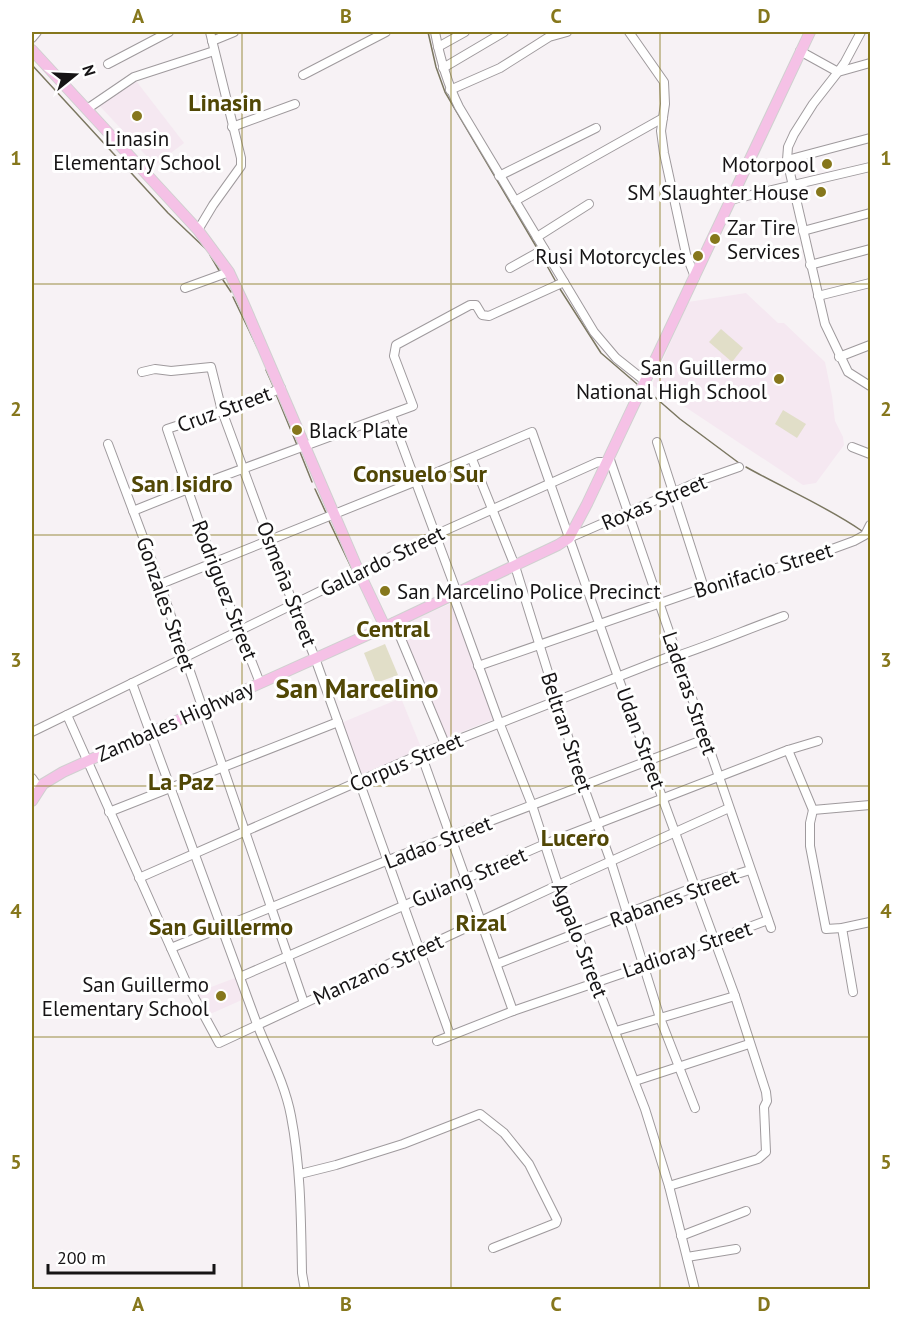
<svg xmlns="http://www.w3.org/2000/svg" width="902" height="1321" font-family="'PT Sans',sans-serif">
<rect width="100%" height="100%" fill="#f7f2f5"/>
<!-- built -->
<g fill="#f5e8f1">
<path d="M133,77L184,143L155,165L97,103Z"/>
<path d="M746,293L778,323H784L825,362L832,396L835,421L843,437L844,445L816,483L803,485L652,385L688,302Z"/>
<path d="M452,603L494,719L446,738L399,626Z"/>
<path d="M401,698L422,750L362,774L341,723Z"/>
<path d="M235,978L244,999L208,1015L198,992Z"/>
</g>
<!-- green -->
<g fill="#e1dec8">
<path d="M721,329L743,348L732,362L709,342Z"/>
<path d="M783,410L806,424L797,438L775,424Z"/>
<path d="M385,644L398,675L376,683L364,653Z"/>
</g>
<g fill="none" stroke-linecap="round" stroke-linejoin="round">
<!-- stream -->
<g stroke="#7b7761" stroke-width="1.5">
<path d="M428,32L436,67L445,92L537,248"/>
<path d="M32,65L168,213L208,251"/>
<path d="M210,255L220,272"/>
<path d="M541,255L556,282"/>
<path d="M223,280L231,292"/>
<path d="M560,289L601,353L637,384"/>
<path d="M233,297L258,349"/>
<path d="M266,370L274,388"/>
<path d="M649,392L680,419L739,463"/>
<path d="M276,394L297,445"/>
<path d="M300,452L312,482"/>
<path d="M746,467C785,489 826,506 862,531"/>
<path d="M315,489L327,515"/>
<path d="M329,521L352,569"/>
</g>
<defs>
<g id="minor">
<path d="M435,32C440,58 447,83 459,107L594,332L616,358L645,381"/>
<path d="M629,32L664,82L665,104L661,131L664,153L686,254L695,277"/>
<path d="M32,38L37,32"/>
<path d="M212,41L234,32"/>
<path d="M438,47L465,32"/>
<path d="M800,51L838,72L845,62L861,32"/>
<path d="M870,63L838,72L813,104L794,134L788,147L787,160L825,324L848,372L870,386"/>
<path d="M108,64L169,32"/>
<path d="M443,68L504,32"/>
<path d="M303,75L386,32"/>
<path d="M450,90L500,68L549,37L567,32"/>
<path d="M87,109L134,77L214,51"/>
<path d="M232,127L295,104"/>
<path d="M787,160L870,138"/>
<path d="M499,176L596,128"/>
<path d="M730,200L870,167"/>
<path d="M515,201L663,118"/>
<path d="M198,230L213,205L241,166V158L210,32"/>
<path d="M803,231L870,213"/>
<path d="M537,237L589,204"/>
<path d="M810,265L870,249"/>
<path d="M510,268L544,249"/>
<path d="M185,288L229,272"/>
<path d="M818,296L870,283"/>
<path d="M839,357L870,345"/>
<path d="M142,372L155,369L171,371L211,367L222,411L293,604L315,658L450,1035"/>
<path d="M391,415L457,593"/>
<path d="M657,442L704,588"/>
<path d="M108,444L152,561L304,1003"/>
<path d="M852,447L870,454"/>
<path d="M609,457L771,928"/>
<path d="M472,459L515,566L583,785L611,862L660,1018L695,1108"/>
<path d="M133,511L188,489L413,406L394,356L396,345L470,305H476L482,315L489,316L564,282"/>
<path d="M569,538L702,480L739,467"/>
<path d="M158,585L414,482L532,432L618,677L735,996L766,1092L767,1101L764,1107L766,1152L758,1159L669,1186"/>
<path d="M453,595L499,722L532,805L558,885L645,1109L669,1186L695,1290"/>
<path d="M394,622L445,744"/>
<path d="M677,656C713,644 748,629 784,616"/>
<path d="M478,666L704,588L791,564L854,541L865,535L870,525"/>
<path d="M132,683L257,1024C269,1054 285,1084 291,1116C301,1168 301,1220 302,1273L305,1290"/>
<path d="M260,683L213,563L167,429L255,400L281,388"/>
<path d="M67,715L187,984L219,1043L558,885L729,808"/>
<path d="M32,732L435,535L598,462H606"/>
<path d="M788,750L818,741"/>
<path d="M421,754L513,1011"/>
<path d="M32,778L39,788"/>
<path d="M813,810L810,823V846L826,929L842,928L870,922"/>
<path d="M109,812L338,722"/>
<path d="M139,878L421,754L676,654"/>
<path d="M842,928L853,992"/>
<path d="M171,948L386,861L705,739"/>
<path d="M497,964L695,887L750,870"/>
<path d="M240,977L545,844L788,750L813,810L870,805"/>
<path d="M616,1031L735,996"/>
<path d="M437,1041L513,1011L644,966L768,920"/>
<path d="M635,1081L749,1044"/>
<path d="M300,1174L336,1165L403,1144L480,1114L504,1133L529,1164L557,1220L556,1223L493,1248"/>
<path d="M681,1236L746,1211"/>
<path d="M687,1257L736,1249"/>
</g>
<g id="major">
<path d="M32,50L198,230L229,272L243,302L359,572L385,627"/>
<path d="M32,801L43,784L63,772L385,627L558,545L569,538L587,504L810,32"/>
</g>
</defs>
<!-- minor casing -->
<use href="#minor" stroke="#9f9a9d" stroke-width="10"/>
<!-- major casing -->
<use href="#major" stroke="#d0d0d0" stroke-width="12"/>
<!-- minor -->
<use href="#minor" stroke="#fff" stroke-width="8"/>
<!-- major -->
<use href="#major" stroke="#f5c1e6" stroke-width="10"/>
</g>
<!-- grid -->
<path fill="none" stroke="#86771c" stroke-width="1.5" stroke-opacity="0.55" d="M242,32V1290M451,32V1290M660,32V1290M32,284H870M32,535H870M32,786H870M32,1037H870"/>
<!-- markers -->
<g fill="#86771c" stroke="#fff" stroke-width="2">
<circle cx="137" cy="116" r="6"/>
<circle cx="827" cy="164" r="6"/>
<circle cx="821" cy="192" r="6"/>
<circle cx="715" cy="239" r="6"/>
<circle cx="698" cy="256" r="6"/>
<circle cx="779" cy="379" r="6"/>
<circle cx="297" cy="430" r="6"/>
<circle cx="385" cy="591" r="6"/>
<circle cx="221" cy="996" r="6"/>
</g>
<g text-anchor="middle" dominant-baseline="central" stroke-width="6" stroke-linejoin="round" paint-order="stroke">
<!-- poi labels -->
<g font-size="21" fill="#161415" stroke="#fff" text-anchor="end">
<text x="137" y="138" text-anchor="middle">Linasin<tspan x="137" dy="24">Elementary School</tspan></text>
<text x="815" y="164">Motorpool</text>
<text x="809" y="192">SM Slaughter House</text>
<text x="727" y="227" text-anchor="start">Zar Tire<tspan x="727" dy="24">Services</tspan></text>
<text x="686" y="256">Rusi Motorcycles</text>
<text x="767" y="367">San Guillermo<tspan x="767" dy="24">National High School</tspan></text>
<text x="309" y="430" text-anchor="start">Black Plate</text>
<text x="397" y="591" text-anchor="start">San Marcelino Police Precinct</text>
<text x="209" y="984">San Guillermo<tspan x="209" dy="24">Elementary School</tspan></text>
</g>
<!-- street labels -->
<g font-size="21" fill="#161415" stroke="#fff">
<text transform="translate(224 409) rotate(-20)">Cruz Street</text>
<text transform="translate(654 502) rotate(-23)">Roxas Street</text>
<text transform="translate(382 561) rotate(-26)">Gallardo Street</text>
<text transform="translate(763 570) rotate(-17)">Bonifacio Street</text>
<text transform="translate(287 584) rotate(69)">Osmeña Street</text>
<text transform="translate(225 590) rotate(69)">Rodriguez Street</text>
<text transform="translate(166 604) rotate(71)">Gonzales Street</text>
<text transform="translate(690 693) rotate(71)">Laderas Street</text>
<text transform="translate(175 721) rotate(-24)">Zambales Highway</text>
<text transform="translate(567 732) rotate(72)">Beltran Street</text>
<text transform="translate(641 738) rotate(70)">Udan Street</text>
<text transform="translate(406 762) rotate(-23)">Corpus Street</text>
<text transform="translate(438 842) rotate(-21)">Ladao Street</text>
<text transform="translate(469 877) rotate(-23)">Guiang Street</text>
<text transform="translate(674 898) rotate(-20)">Rabanes Street</text>
<text transform="translate(580 940) rotate(69)">Agpalo Street</text>
<text transform="translate(687 949) rotate(-19)">Ladioray Street</text>
<text transform="translate(378 969) rotate(-25)">Manzano Street</text>
</g>
<!-- quarter labels -->
<g font-size="24" font-weight="bold" fill="#514705" stroke="#fff">
<text x="225" y="102">Linasin</text>
<text x="420" y="473">Consuelo Sur</text>
<text x="182" y="483">San Isidro</text>
<text x="393" y="628">Central</text>
<text x="181" y="781">La Paz</text>
<text x="575" y="837">Lucero</text>
<text x="481" y="922">Rizal</text>
<text x="221" y="926">San Guillermo</text>
</g>
<!-- district labels -->
<g font-size="27" font-weight="bold" fill="#514705" stroke="#fff">
<text x="357" y="688">San Marcelino</text>
</g>
</g>
<!-- border -->
<rect width="902" height="1321" fill="none" stroke="#ffffff" stroke-width="66"/>
<!-- north arrow -->
<g transform="translate(75 75) rotate(72)" stroke="#ffffff" stroke-width="4.5" paint-order="stroke">
<path d="M0-4.5L10 22L0 15L-10 22Z" fill="#161415"/>
<text y="-9" font-size="16" font-weight="bold" text-anchor="middle" fill="#161415">N</text>
</g>
<!-- scale -->
<path d="M48 1264v9h166v-9" fill="none" stroke="#161415" stroke-width="3"/>
<text x="57" y="1264" font-size="18" fill="#161415" stroke="#ffffff" stroke-width="4.5" paint-order="stroke">200 m</text>
<rect x="33" y="33" width="836" height="1255" fill="none" stroke="#86771c" stroke-width="2"/>
<g font-size="20" text-anchor="middle" font-weight="bold" fill="#86771c">
<text x="138" y="23">A</text>
<text x="346" y="23">B</text>
<text x="556" y="23">C</text>
<text x="764" y="23">D</text>
<text x="16" y="165">1</text>
<text x="886" y="165">1</text>
<text x="16" y="416">2</text>
<text x="886" y="416">2</text>
<text x="16" y="667">3</text>
<text x="886" y="667">3</text>
<text x="16" y="918">4</text>
<text x="886" y="918">4</text>
<text x="16" y="1169">5</text>
<text x="886" y="1169">5</text>
<text x="138" y="1311">A</text>
<text x="346" y="1311">B</text>
<text x="556" y="1311">C</text>
<text x="764" y="1311">D</text>
</g>
</svg>
